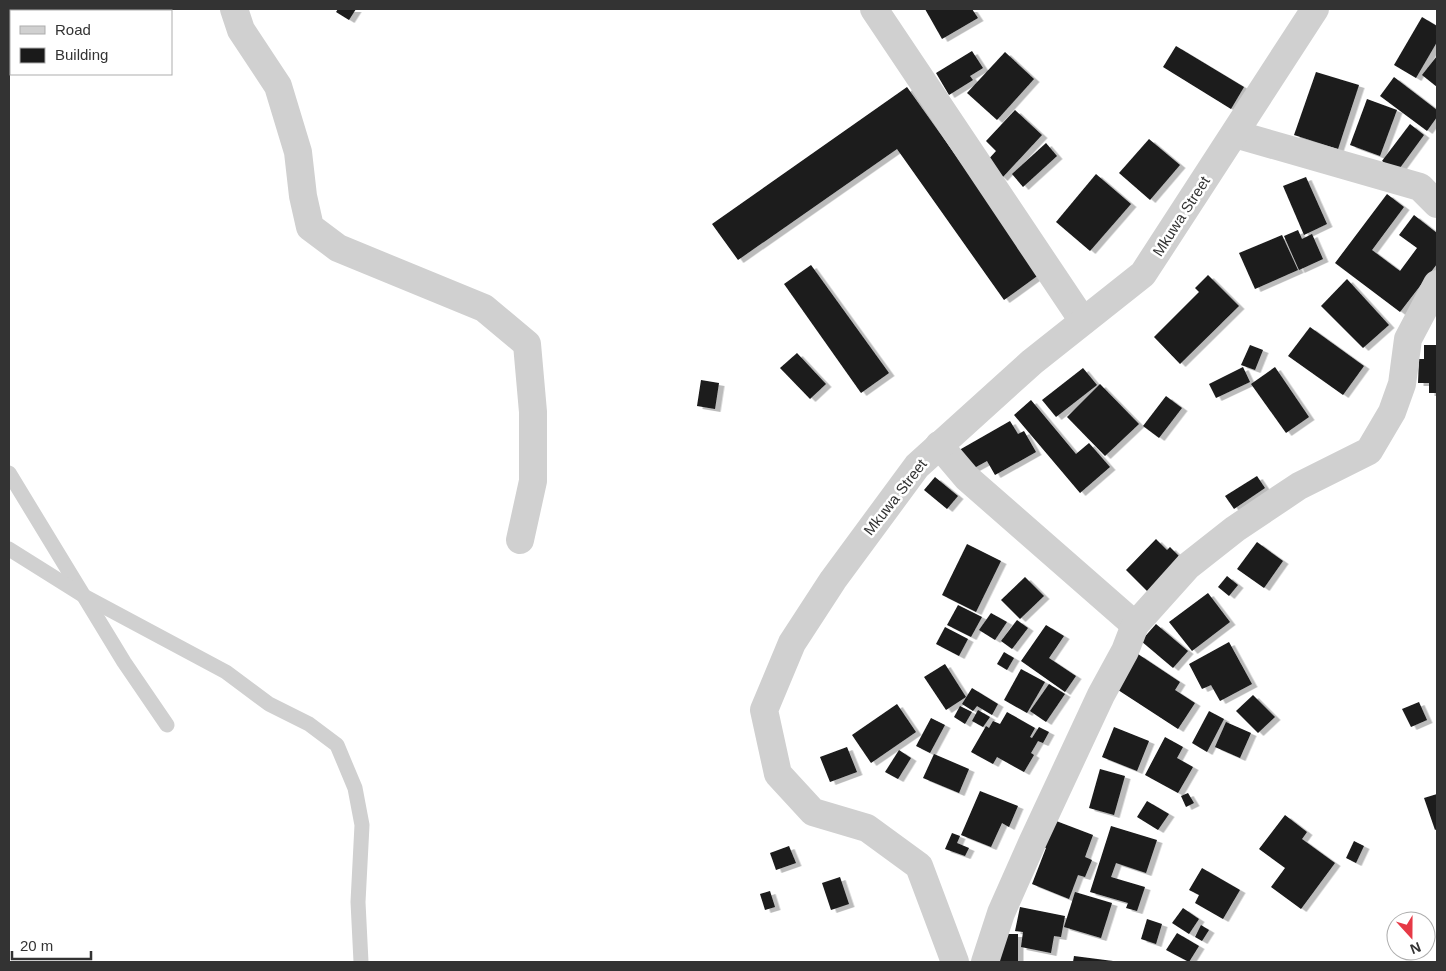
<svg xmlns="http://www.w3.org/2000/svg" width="1446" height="971" font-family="Arial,sans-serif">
<defs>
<filter id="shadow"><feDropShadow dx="5.5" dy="3" stdDeviation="0" flood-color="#0004"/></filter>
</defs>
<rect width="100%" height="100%" fill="#fff"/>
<!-- building -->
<g fill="#1a1a1a" filter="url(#shadow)">
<path d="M338,9H356L349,20L336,12Z"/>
<path d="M925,9H972L978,18L942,39Z"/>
<path d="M1422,17L1437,26V42L1416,78L1394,65Z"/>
<path d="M1176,46L1244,87L1231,109L1163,67Z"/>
<path d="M972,51L983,68L970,76L973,80L949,95L936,73Z"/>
<path d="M1005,52L1034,79L997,120L967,93Z"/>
<path d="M1437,56V87L1422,75Z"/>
<path d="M1316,72L1359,85L1338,149L1294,135Z"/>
<path d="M1394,77L1437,110V117L1427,131L1380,96Z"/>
<path d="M907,87L1040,274L1004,300L897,149L738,260L712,224Z"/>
<path d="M1367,99L1397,110L1380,156L1350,145Z"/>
<path d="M1015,110L1042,135L1002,178L986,162L996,151L986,141Z"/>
<path d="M1410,124L1424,135L1397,172L1382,161Z"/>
<path d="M1149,139L1180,165L1150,200L1119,173Z"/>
<path d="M1046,143L1057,156L1023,187L1012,174Z"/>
<path d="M1096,174L1131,204L1090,251L1056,222Z"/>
<path d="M1306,177L1327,224L1304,235L1283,186Z"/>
<path d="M1387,194L1404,207L1372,250L1400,271L1417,248L1399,235L1414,215L1437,233V264L1400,312L1335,263Z"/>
<path d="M1298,230L1302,239L1312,234L1323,259L1299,270L1284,236Z"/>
<path d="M1282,235L1298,270L1255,289L1239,253Z"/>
<path d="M811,265L889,373L861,393L784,284Z"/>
<path d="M1208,275L1239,306L1180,364L1154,337L1199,292L1195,288Z"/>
<path d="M1347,279L1389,325L1363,348L1321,306Z"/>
<path d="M1310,327L1364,366L1343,395L1288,356Z"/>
<path d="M1250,345L1263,350L1255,370L1241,365Z"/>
<path d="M1424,345H1437V393H1429V383H1418L1419,359H1424Z"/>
<path d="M797,353L826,384L810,399L780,368Z"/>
<path d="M1243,367L1250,382L1216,398L1209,384Z"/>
<path d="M1275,367L1309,417L1286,433L1251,384Z"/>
<path d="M1083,368L1097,385L1056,417L1042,400Z"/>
<path d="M701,380L719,383L715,409L697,406Z"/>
<path d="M1100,384L1139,424L1105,456L1067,417Z"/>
<path d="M1166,396L1182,408L1159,438L1143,426Z"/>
<path d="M1031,400L1076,454L1089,443L1110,467L1080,493L1014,415Z"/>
<path d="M1010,421L1018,434L1024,431L1036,452L995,475L987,461L965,473L954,453Z"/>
<path d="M1257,476L1265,488L1234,509L1225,496Z"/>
<path d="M935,477L958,496L947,509L924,490Z"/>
<path d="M1156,539L1167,550L1170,547L1182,559L1153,597L1126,570Z"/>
<path d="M1257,542L1283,561L1264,588L1237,569Z"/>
<path d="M967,544L1001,561L976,612L942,595Z"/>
<path d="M1227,576L1238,585L1229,596L1218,587Z"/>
<path d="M1025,577L1044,596L1020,619L1001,600Z"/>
<path d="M1208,593L1230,622L1192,651L1169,622Z"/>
<path d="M958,605L982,617L971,637L947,625Z"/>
<path d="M991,613L1007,622L995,640L979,630Z"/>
<path d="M1017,620L1028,628L1012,649L1001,641Z"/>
<path d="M1156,624L1188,651L1173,668L1141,641Z"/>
<path d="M1046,625L1064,636L1049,658L1076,676L1065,692L1021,661Z"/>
<path d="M945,627L968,639L959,656L936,644Z"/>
<path d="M1229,642L1252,684L1220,701L1211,685L1202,689L1189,664Z"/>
<path d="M1004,652L1014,658L1007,670L997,664Z"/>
<path d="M1138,654L1180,682L1175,690L1195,703L1178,729L1115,688Z"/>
<path d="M945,664L966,697L946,710L924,677Z"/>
<path d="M1021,669L1045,682L1027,713L1004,700Z"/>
<path d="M1049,684L1065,694L1046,722L1030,711Z"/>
<path d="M972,688L998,704L992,715L977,706L973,711L962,704Z"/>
<path d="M1253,695L1275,717L1258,733L1236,711Z"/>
<path d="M1419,702L1427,720L1411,727L1402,709Z"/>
<path d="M897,704L916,732L871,763L852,735Z"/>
<path d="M960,706L972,712L965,724L954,717Z"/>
<path d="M978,710L990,717L983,727L972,721Z"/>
<path d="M1209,711L1224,719L1207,752L1192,743Z"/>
<path d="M1007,712L1035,728L1030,737L1032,738L1039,727L1049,732L1043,743L1038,741L1031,753L1034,755L1024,772L997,757L993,764L971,752L986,726L989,728L993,721L1000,724Z"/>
<path d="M931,718L945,725L930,753L916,746Z"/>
<path d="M1226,722L1251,733L1240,758L1215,747Z"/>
<path d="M1114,727L1149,741L1137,771L1102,757Z"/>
<path d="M1165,737L1183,747L1177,758L1193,767L1178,793L1145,775Z"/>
<path d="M847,747L857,772L830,782L820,757Z"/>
<path d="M899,750L911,758L898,779L885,772Z"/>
<path d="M934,754L969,769L959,793L923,778Z"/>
<path d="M1100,769L1125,776L1114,815L1089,808Z"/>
<path d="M980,791L1018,806L1009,827L1002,823L991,847L961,835Z"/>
<path d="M1188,793L1194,803L1186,807L1181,796Z"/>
<path d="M1437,794V829L1435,830L1424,798Z"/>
<path d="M1147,801L1169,814L1158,830L1137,817Z"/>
<path d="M1285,815L1307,832L1302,839L1335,863L1301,909L1271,887L1285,868L1259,849Z"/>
<path d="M1051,819L1093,835L1085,857L1092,860L1085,877L1078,875L1069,899L1032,884L1046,848L1041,846Z"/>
<path d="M1111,826L1157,840L1146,873L1116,863L1111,877L1145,887L1137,911L1126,908L1128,903L1090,892Z"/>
<path d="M952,833L960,836L957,843L969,848L965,856L945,849Z"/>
<path d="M1354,841L1364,846L1356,863L1346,858Z"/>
<path d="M789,846L796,863L776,870L770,853Z"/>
<path d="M1202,868L1240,890L1223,919L1195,903L1199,895L1189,890Z"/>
<path d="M840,877L849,904L831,910L822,883Z"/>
<path d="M770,891L775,907L765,910L760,894Z"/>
<path d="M1075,892L1112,903L1101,938L1064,927Z"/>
<path d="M1020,907L1065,916L1061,937L1054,936L1051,953L1021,947L1023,932L1015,931Z"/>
<path d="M1183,908L1199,919L1189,934L1172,923Z"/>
<path d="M1147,919L1162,924L1156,944L1141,939Z"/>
<path d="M1201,925L1209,930L1202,941L1195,937Z"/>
<path d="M1177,933L1199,946L1189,962L1166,950Z"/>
<path d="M998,934H1018V962H997Z"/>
<path d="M1074,956L1113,961V962H1073Z"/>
</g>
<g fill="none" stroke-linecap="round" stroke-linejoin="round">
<!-- lane -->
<g stroke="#d0d0d0" stroke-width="15">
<path d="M19,11L20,9"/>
<path d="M9,40L11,33"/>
<path d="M9,473L124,662L167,725"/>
<path d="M9,549L84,596L226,672L269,704L309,724L337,745L355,788L362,825L358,902L361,962"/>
</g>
<!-- street -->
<g stroke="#d0d0d0" stroke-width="28">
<path d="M234,9L241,30L278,86L298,152L303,196L310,227L338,248L484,308L527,344L533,412V481L520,540"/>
<path d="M874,9L1083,321"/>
<path d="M1235,134L1420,187L1437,204"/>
<path d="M939,445L967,478L1135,625"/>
<path d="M955,962L919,866L867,828L813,812L778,774L764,710L792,643L833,580L917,466L1032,362L1143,274L1315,9"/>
<path d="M985,962L1001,913L1032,843L1101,695L1125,651L1135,625L1188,566L1235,529L1299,486L1369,451L1392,412L1402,384L1408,339L1437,284"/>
</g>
</g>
<g text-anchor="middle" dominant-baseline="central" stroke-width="5" stroke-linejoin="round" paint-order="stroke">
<!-- street labels -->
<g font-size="15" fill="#333" stroke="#fff">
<text transform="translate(1181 216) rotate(-57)">Mkuwa Street</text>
<text transform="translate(895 497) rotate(-52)">Mkuwa Street</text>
</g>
</g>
<!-- border -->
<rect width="1446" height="971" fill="none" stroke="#333333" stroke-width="20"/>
<!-- legend -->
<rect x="10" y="10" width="162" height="65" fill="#ffffff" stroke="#adadad"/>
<rect x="20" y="26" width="25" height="8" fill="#d0d0d0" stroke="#adadad"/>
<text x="55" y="35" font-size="15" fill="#333333">Road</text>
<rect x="20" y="48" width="25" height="15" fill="#1a1a1a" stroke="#adadad"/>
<text x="55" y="60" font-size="15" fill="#333333">Building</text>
<!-- north arrow -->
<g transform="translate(1411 936) rotate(159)"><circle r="24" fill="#ffffff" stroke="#adadad"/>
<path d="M0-4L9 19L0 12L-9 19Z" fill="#e63946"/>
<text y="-8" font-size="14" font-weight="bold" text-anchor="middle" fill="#333333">N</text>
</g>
<!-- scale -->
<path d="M12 951v8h79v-8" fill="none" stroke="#333333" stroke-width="2.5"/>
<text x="20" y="951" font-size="15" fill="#333333" stroke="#ffffff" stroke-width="4" paint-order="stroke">20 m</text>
</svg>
